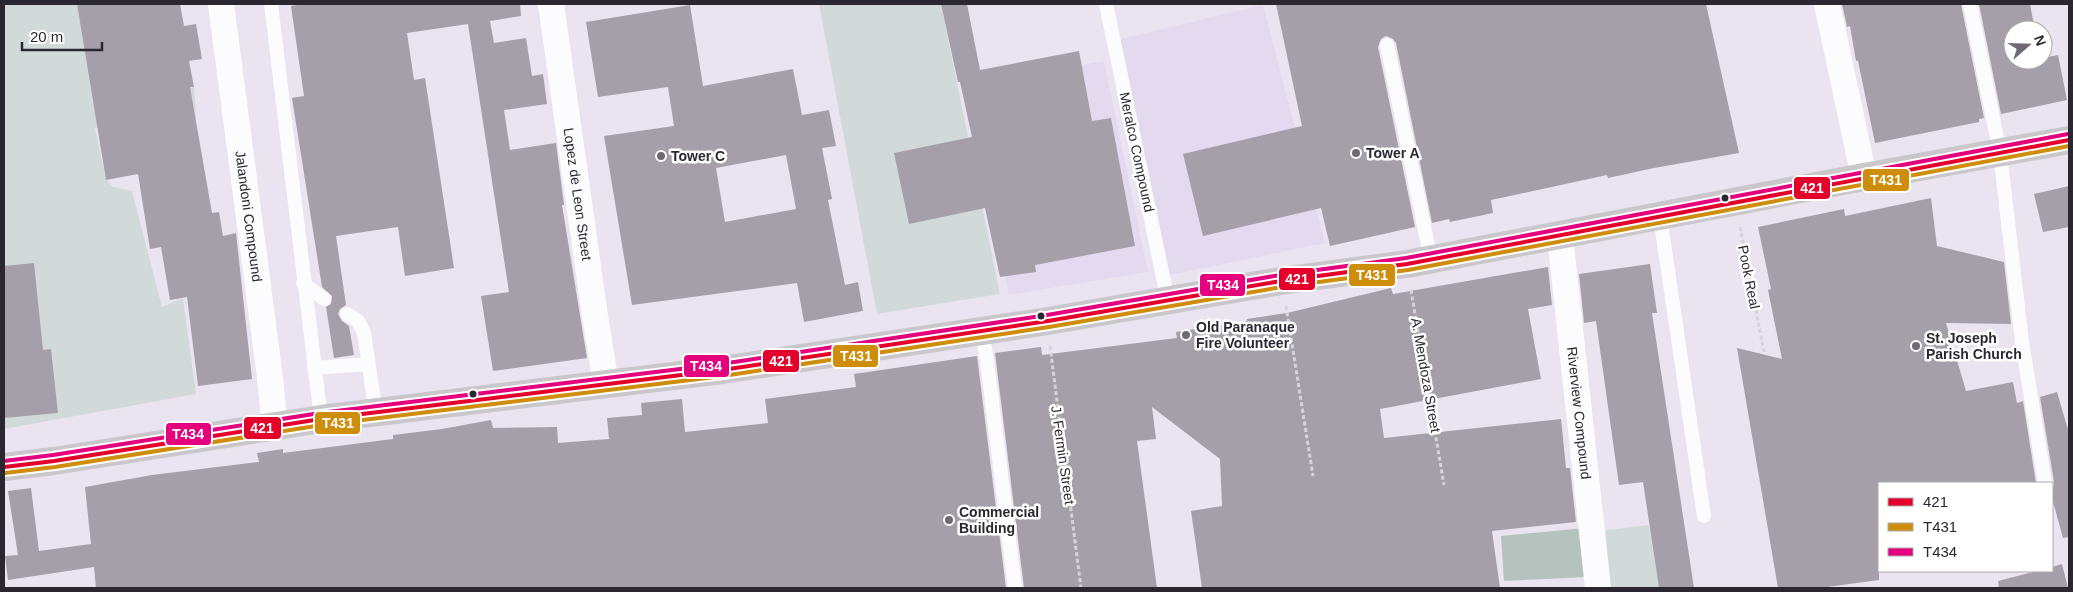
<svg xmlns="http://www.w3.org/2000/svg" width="2073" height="592" font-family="Arial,sans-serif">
<rect width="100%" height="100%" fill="#eae4f1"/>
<!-- built -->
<g fill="#e4daf0">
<path d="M1263,5L1325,243L1170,275L1120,39Z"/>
<path d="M1104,61L1148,272L1009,295L967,86Z"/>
</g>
<!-- green -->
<g fill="#d2dad9">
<path d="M4,4H77L93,103L194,87L196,119L95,128L106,180L113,187L132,191L162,307L183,298L196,394L4,429Z"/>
<path d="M819,4H941L1000,294L877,314Z"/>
<path d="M1649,525L1659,588H1600V531Z"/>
</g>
<!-- forest -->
<path fill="#b5c2be" d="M1585,528L1587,577L1504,581L1501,536Z"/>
<!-- building -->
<g fill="#a49fa8" fill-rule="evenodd">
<path d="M77,4H180L184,26L196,24L202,59L189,61L194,87H190L212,213L219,212L223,236L236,233L252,379L198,386L187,297L170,300L161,247L150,249L138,174L106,180Z"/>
<path d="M304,4H520L521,16L490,21L494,43L526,38L532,76L543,74L547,104L504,110L510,150L556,143L564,205H562L587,358L493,371L481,296L509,292L468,24L407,33L414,80L425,78L454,268L405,276L398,227L336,236L346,305L340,309L338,314L342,321L349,326L354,355L334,358L326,307L331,304L332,296L322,287L292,98L304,96L291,6Z"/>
<path d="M941,4H967L980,70L1079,51L1092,121L1111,118L1135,246L1035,265L1036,272L1000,277L985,208L909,224L894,153L972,137L960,82H958Z"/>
<path d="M1276,4H1706L1739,153L1654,168L1608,178L1607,175L1491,200L1493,213L1450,222L1449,219L1432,223L1396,43L1393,39L1386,36L1381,39L1378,47L1415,227L1330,246L1321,208L1203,236L1183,154L1302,126Z"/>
<path d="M1842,4H1961L1984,118L1979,119V122L1875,143L1858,61H1856L1850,26L1847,27Z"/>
<path d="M1979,4H2030L2035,30H2013V60H2043V58L2058,55L2067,100L2001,114Z"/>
<path d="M690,5L703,86L793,69L802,115L829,110L836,146L822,148L832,199L828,200L845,285L858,282L863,311L804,322L797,283L632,305L604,136L674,126L668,87L598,97L586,22ZM786,155L796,209L725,222L716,168Z"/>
<path d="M2069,186V227L2043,232L2034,194Z"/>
<path d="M1931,198L1937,246L2004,262L2011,324L1946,323L1966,391L2013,382L2017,403L2023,401L2036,483H1879V580L1820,588H1778L1737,348L1782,359L1768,290L1771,289L1758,227L1844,209L1845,216Z"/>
<path d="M34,263L43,350L51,349L58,413L4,418V266Z"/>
<path d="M1650,264L1657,313H1652L1694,588H1659L1643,482L1619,485L1596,321L1584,323L1579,274Z"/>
<path d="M1548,267L1552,305L1528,309L1541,379L1380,409L1384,438L1561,419L1566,468H1570L1576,522L1492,531L1500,588H1202L1191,511L1222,506L1220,459L1152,407L1156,439L1137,441L1157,588H1024L995,353L1041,347L1042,355L1177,338L1176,332L1247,321V319L1287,313L1391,288L1393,294Z"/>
<path d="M977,356L1006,588H96L94,567L8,580L5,556L18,555L8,491L31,488L39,551L91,544L85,487L152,475L259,462L257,453L283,449V453L393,439V435L442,429L491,420L493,428L557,427L558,443L609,439L607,418L642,415L641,403L682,399L685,432L768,423L765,399L856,387L854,374Z"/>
<path d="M2057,392L2069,433V537L2063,538L2052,498L2054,482L2040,397Z"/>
<path d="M2062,564L2068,588H1999L1998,581L2037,571H2052V567Z"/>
</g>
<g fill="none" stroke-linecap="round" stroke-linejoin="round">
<!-- path -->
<g stroke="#d6d4d8" stroke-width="3" stroke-dasharray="4 2.5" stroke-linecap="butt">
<path d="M1740,227L1764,352"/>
<path d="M1411,290L1444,485"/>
<path d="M1286,306L1313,476"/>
<path d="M1050,346L1081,588"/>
</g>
<!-- lane -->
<g stroke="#fcfbfd" stroke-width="14">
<path d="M271,4L321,419"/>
<path d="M1106,4L1168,301"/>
<path d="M1970,4L2000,153L2022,342L2045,483"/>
<path d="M1387,45L1431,260"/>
<path d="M1660,216L1704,516"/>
<path d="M303,283L324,299"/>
<path d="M347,314L358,321L364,333L376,413"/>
<path d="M982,331L987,361L1015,588"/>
<path d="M314,368L368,364"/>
</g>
<!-- street -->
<g stroke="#fcfbfd" stroke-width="26">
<path id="s1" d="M221,4L270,378L275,428"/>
<path id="s2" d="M551,4L595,316L606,384"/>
<path d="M1827,4L1864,177"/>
<path id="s3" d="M1560,236L1598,588"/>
</g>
<!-- secondary -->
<path stroke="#c9c7cb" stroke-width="28" d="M4,467L54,461L321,419L722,370L1048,321L1281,281L1407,264L1864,177L2069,140"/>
<defs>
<path id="bus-1" d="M4,467L54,461L321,419L722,370L1048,321L1281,281L1407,264L2069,140"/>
<path id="bus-2" d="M5,473L55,467L322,425L723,376L1049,327L1282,287L1408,270L2069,146"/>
<path id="bus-3" d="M4,461L53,455L320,413L721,364L1047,315L1280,275L1406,258L2068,134"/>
</defs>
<!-- bus-1 casing -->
<use href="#bus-1" stroke="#fff" stroke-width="8"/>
<!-- bus-2 casing -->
<use href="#bus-2" stroke="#fff" stroke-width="8"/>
<!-- bus-3 casing -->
<use href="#bus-3" stroke="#fff" stroke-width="8"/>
<!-- bus-1 -->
<use href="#bus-1" stroke="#e4002b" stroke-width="4"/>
<!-- bus-2 -->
<use href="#bus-2" stroke="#ce8d0a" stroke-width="4"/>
<!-- bus-3 -->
<use href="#bus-3" stroke="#e5007d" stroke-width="4"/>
</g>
<!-- markers -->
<g fill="#6e6974" stroke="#fff" stroke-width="2">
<circle cx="1356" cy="153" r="5"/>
<circle cx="661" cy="156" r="5"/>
<circle cx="1186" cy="335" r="5"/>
<circle cx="1916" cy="346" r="5"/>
<circle cx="949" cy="520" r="5"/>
</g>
<g fill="#2b2730" stroke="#fff" stroke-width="2">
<circle cx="1725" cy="198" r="4.5"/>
<circle cx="1041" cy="316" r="4.5"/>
<circle cx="473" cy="394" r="4.5"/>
</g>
<g text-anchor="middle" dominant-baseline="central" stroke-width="5" stroke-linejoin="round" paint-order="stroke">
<!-- street labels -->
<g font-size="14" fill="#2b2730" stroke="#fff">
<text transform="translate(1137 152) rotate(78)">Meralco Compound</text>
<text stroke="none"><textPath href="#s2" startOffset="192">Lopez de Leon Street</textPath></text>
<text stroke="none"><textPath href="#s1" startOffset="214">Jalandoni Compound</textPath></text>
<text transform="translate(1749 277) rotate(79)">Pook Real</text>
<text transform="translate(1426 375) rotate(80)">A. Mendoza Street</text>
<text stroke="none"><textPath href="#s3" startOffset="178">Riverview Compound</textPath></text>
<text transform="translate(1063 455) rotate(82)">J. Fermin Street</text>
</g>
<!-- poi labels -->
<g font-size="14" font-weight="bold" fill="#2b2730" stroke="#fff" text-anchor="start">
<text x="1366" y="153">Tower A</text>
<text x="671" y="156">Tower C</text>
<text x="1196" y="327">Old Paranaque<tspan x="1196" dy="16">Fire Volunteer</tspan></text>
<text x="1926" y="338">St. Joseph<tspan x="1926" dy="16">Parish Church</tspan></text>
<text x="959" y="512">Commercial<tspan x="959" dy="16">Building</tspan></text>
</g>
</g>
<g stroke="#fff" stroke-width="2">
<rect x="1862" y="168" width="48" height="24" rx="5" fill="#ce8d0a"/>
<rect x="1793" y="176" width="38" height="24" rx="5" fill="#e4002b"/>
<rect x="1348" y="263" width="48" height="24" rx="5" fill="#ce8d0a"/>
<rect x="1278" y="267" width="38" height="24" rx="5" fill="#e4002b"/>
<rect x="1199" y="273" width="47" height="24" rx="5" fill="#e5007d"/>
<rect x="832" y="344" width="47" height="24" rx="5" fill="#ce8d0a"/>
<rect x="762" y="349" width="38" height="24" rx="5" fill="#e4002b"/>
<rect x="683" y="354" width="47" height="24" rx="5" fill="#e5007d"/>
<rect x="314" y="411" width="47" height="24" rx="5" fill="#ce8d0a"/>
<rect x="243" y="416" width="39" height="24" rx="5" fill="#e4002b"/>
<rect x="165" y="422" width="47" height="24" rx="5" fill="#e5007d"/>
</g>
<g font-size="14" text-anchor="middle" font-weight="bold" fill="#fff">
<text x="1886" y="185">T431</text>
<text x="1812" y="193">421</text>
<text x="1372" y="280">T431</text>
<text x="1297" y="284">421</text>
<text x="1223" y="290">T434</text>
<text x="856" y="361">T431</text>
<text x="781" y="366">421</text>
<text x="706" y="371">T434</text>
<text x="338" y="428">T431</text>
<text x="262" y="433">421</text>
<text x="188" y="439">T434</text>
</g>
<!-- border -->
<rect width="2073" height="592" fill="none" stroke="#2b2730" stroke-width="10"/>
<!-- legend -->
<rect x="1878" y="482" width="175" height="90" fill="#ffffff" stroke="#aaa9ac"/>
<rect x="1888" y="498" width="25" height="8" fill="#e4002b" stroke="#aaa9ac"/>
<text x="1923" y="507" font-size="15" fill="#2b2730">421</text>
<rect x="1888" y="523" width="25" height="8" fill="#ce8d0a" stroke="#aaa9ac"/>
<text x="1923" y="532" font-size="15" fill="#2b2730">T431</text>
<rect x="1888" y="548" width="25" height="8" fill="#e5007d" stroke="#aaa9ac"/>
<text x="1923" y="557" font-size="15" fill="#2b2730">T434</text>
<!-- north arrow -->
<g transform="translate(2028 45) rotate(70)"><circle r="24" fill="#ffffff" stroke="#aaa9ac"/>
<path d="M0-4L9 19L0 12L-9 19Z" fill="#6e6974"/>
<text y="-8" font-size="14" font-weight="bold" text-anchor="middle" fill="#2b2730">N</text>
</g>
<!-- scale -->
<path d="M22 42v8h80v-8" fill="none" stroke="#2b2730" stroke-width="2.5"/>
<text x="30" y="42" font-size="15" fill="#2b2730" stroke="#ffffff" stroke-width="4" paint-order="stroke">20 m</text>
</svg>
